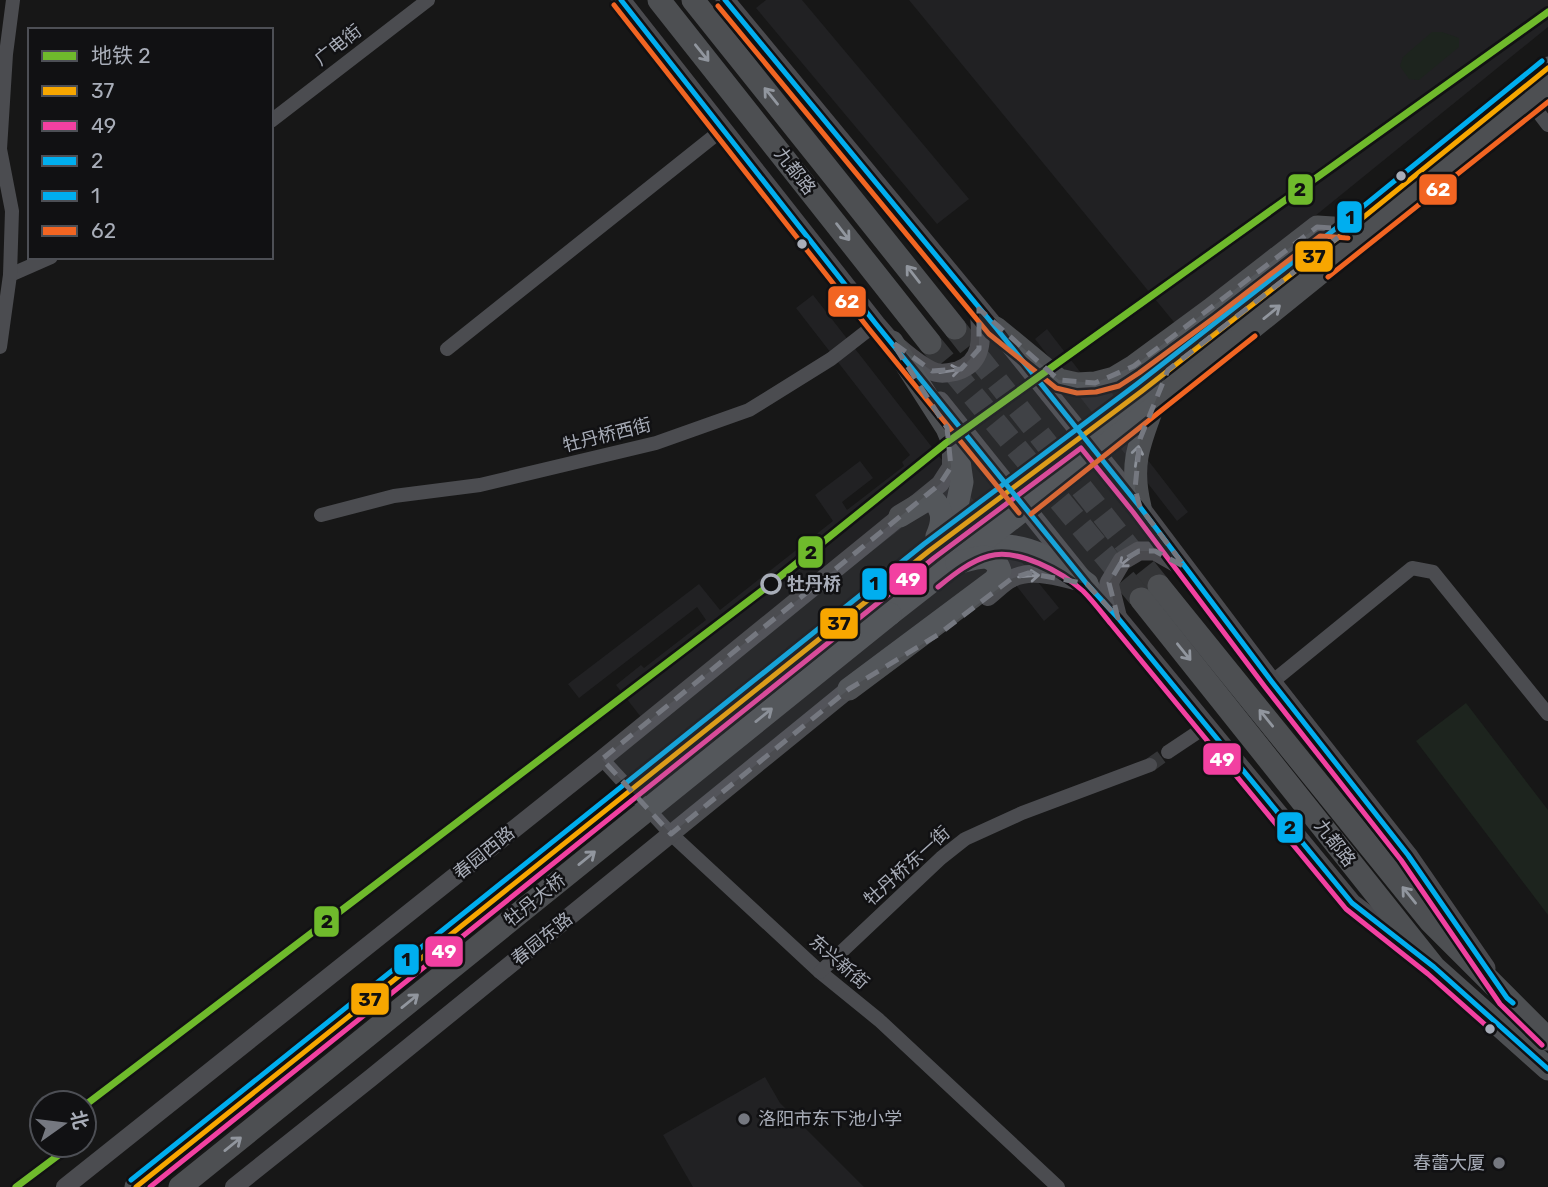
<svg xmlns="http://www.w3.org/2000/svg" width="1548" height="1187" font-family="Rubik,'Noto Sans SC',sans-serif">
<rect width="100%" height="100%" fill="#171717"/>
<!-- built -->
<g fill="#212123">
<path d="M766,0H802L969,199L937,224L756,8Z"/>
<path d="M909,0H1548V27L1178,327Z"/>
<path d="M813,295L985,515L1101,424L1035,339L1047,329L1098,395L1108,388L1127,412L1117,420L1188,512L1177,521L1112,437L995,529L1059,608L1044,621L947,497L936,505L934,503L673,706L675,711L651,730L616,685L641,665L644,668L706,620L697,607L579,698L568,684L699,584L720,610L833,521L815,495L860,461L873,478L842,502L847,510L904,466L902,462L910,455L796,308Z"/>
<path d="M765,1077L780,1103L864,1187H693L663,1135Z"/>
</g>
<!-- green -->
<g fill="#1d241e">
<path d="M1432,32H1442L1459,38V47L1419,80L1409,79L1400,66L1403,57Z"/>
<path d="M1466,703L1548,810V915L1416,741Z"/>
</g>
<g fill="none" stroke-linecap="round" stroke-linejoin="round">
<!-- minor-tunnel -->
<path stroke="#343537" stroke-width="14" stroke-dasharray="14 7" stroke-linecap="butt" d="M1150,765L1168,752"/>
<!-- primary-tunnel -->
<g stroke="#343537" stroke-width="23" stroke-dasharray="23 11" stroke-linecap="butt">
<path d="M955,328L1159,586"/>
<path d="M930,343L1141,599"/>
</g>
<!-- minor -->
<g stroke="#4b4c50" stroke-width="14">
<path d="M1532,104L1548,125"/>
<path d="M271,121L428,0"/>
<path d="M10,275L51,257"/>
<path d="M0,347L10,275L12,211L0,149L6,54L13,0"/>
<path d="M447,349L723,129"/>
<path d="M321,515L394,496L480,485L656,443L749,410L831,359L876,324"/>
<path d="M1272,682L1412,568L1433,572L1548,714"/>
<path d="M1168,752L1207,726"/>
<path d="M602,759L671,834L820,972L879,1020L1058,1187"/>
<path d="M820,972L941,858L965,839L1022,813L1150,765"/>
</g>
<!-- tertiary -->
<g stroke="#4b4c50" stroke-width="18">
<path d="M988,597C996,591 1003,583 1011,579C1031,568 1058,577 1079,582"/>
<path d="M65,1187L602,759L940,484L951,467V449"/>
<path d="M234,1187L372,1077L849,689L857,684"/>
</g>
<!-- secondary -->
<g stroke="#4a4a4e" stroke-width="19">
<path d="M621,0L876,324L901,353"/>
<path d="M725,0L996,328L1140,507L1272,682L1408,855L1486,968"/>
<path d="M898,347C908,355 918,364 930,370C939,375 947,373 957,371C986,362 981,333 979,309"/>
<path d="M940,401L1087,584L1118,618L1352,903L1415,952"/>
<path d="M1117,615L1109,583L1122,561L1139,551H1155L1178,564"/>
</g>
<!-- primary -->
<g stroke="#4d4f52" stroke-width="23">
<path d="M659,0L930,343"/>
<path d="M693,0L955,328"/>
<path d="M996,328L1059,380L1077,384L1095,383L1114,378L1134,366L1210,310L1317,227L1349,229"/>
<path d="M892,342L947,428L958,454L962,482L955,515L939,537"/>
<path d="M1140,507C1130,467 1138,446 1152,409"/>
<path d="M900,516L925,501H934C944,511 943,523 937,536"/>
<path d="M976,553C981,551 986,548 991,547C1028,541 1060,564 1087,584"/>
<path d="M1159,586L1430,921L1548,1039"/>
<path d="M874,597C961,525 1053,461 1142,391C1278,284 1414,178 1548,68"/>
<path d="M1141,599L1434,967L1548,1069"/>
<path d="M890,614L1153,408L1341,256L1548,91"/>
<path d="M849,689L995,580L1000,571C993,549 974,559 957,563"/>
</g>
<!-- primary-bridge -->
<g stroke="#4d4f52" stroke-width="23">
<path d="M136,1187L874,597"/>
<path d="M180,1187L890,614"/>
</g>
<defs>
<path id="bus-1" d="M136,1187L929,551L1142,391L1349,229L1548,68"/>
<g id="bus-2">
<path d="M938,587C953,575 970,561 989,556C1018,548 1062,572 1083,591C1093,601 1102,613 1111,624L1346,909L1428,974L1490,1029"/>
<path d="M150,1187L934,558L1081,448L1133,512L1265,687L1401,860L1500,1004L1542,1045"/>
</g>
<g id="bus-3">
<path d="M621,0L876,324L1087,584L1118,618L1352,903L1434,967L1548,1069"/>
<path d="M725,0L996,328L1140,507L1272,682L1408,855L1507,998L1513,1003"/>
</g>
<path id="bus-4" d="M131,1180L924,544L1137,384L1344,222L1542,61"/>
<g id="bus-5">
<path d="M614,5L869,329L1019,513"/>
<path d="M718,6L989,334L1056,388L1077,393L1096,392L1119,386L1139,373L1215,317L1320,236L1348,238"/>
<path d="M1328,277L1548,102"/>
<path d="M1031,514L1255,336"/>
</g>
</defs>
<!-- bus-1 casing -->
<use href="#bus-1" stroke="#111113" stroke-width="10"/>
<!-- bus-2 casing -->
<use href="#bus-2" stroke="#111113" stroke-width="10"/>
<!-- bus-3 casing -->
<use href="#bus-3" stroke="#111113" stroke-width="10"/>
<!-- bus-4 casing -->
<use href="#bus-4" stroke="#111113" stroke-width="10"/>
<!-- bus-5 casing -->
<use href="#bus-5" stroke="#111113" stroke-width="10"/>
<!-- bus-1 -->
<use href="#bus-1" stroke="#f7a600" stroke-width="5"/>
<!-- bus-2 -->
<use href="#bus-2" stroke="#f240a1" stroke-width="5"/>
<!-- bus-3 -->
<use href="#bus-3" stroke="#00aeef" stroke-width="5"/>
<!-- bus-4 -->
<use href="#bus-4" stroke="#00aeef" stroke-width="5"/>
<!-- bus-5 -->
<use href="#bus-5" stroke="#f26522" stroke-width="5"/>
<defs>
<g id="metro-1">
<path d="M84,1106L772,583L946,443L1548,12"/>
<path d="M16,1187L72,1145"/>
</g>
</defs>
<!-- metro-1 casing -->
<use href="#metro-1" stroke="#111113" stroke-width="12"/>
<!-- metro-1 -->
<use href="#metro-1" stroke="#6fba2c" stroke-width="7"/>
</g>
<!-- one-way arrows -->
<defs><path id="oneway-shaft" d="M-6 0H5M1.5-3L5.5 0L1.5 3" fill="none" stroke-width="1.6" stroke-linecap="round" stroke-linejoin="round" transform="scale(1.75)"/></defs>
<g stroke="#91969e">
<use href="#oneway-shaft" transform="translate(702 53) rotate(51)"/>
<use href="#oneway-shaft" transform="translate(771 96) rotate(-129)"/>
<use href="#oneway-shaft" transform="translate(843 232) rotate(52)"/>
<use href="#oneway-shaft" transform="translate(913 274) rotate(-128)"/>
<use href="#oneway-shaft" transform="translate(1272 312) rotate(-39)"/>
<use href="#oneway-shaft" transform="translate(1137 456) rotate(-81)"/>
<use href="#oneway-shaft" transform="translate(1184 652) rotate(51)"/>
<use href="#oneway-shaft" transform="translate(764 715) rotate(-39)"/>
<use href="#oneway-shaft" transform="translate(1266 718) rotate(-129)"/>
<use href="#oneway-shaft" transform="translate(587 858) rotate(-39)"/>
<use href="#oneway-shaft" transform="translate(1409 895) rotate(-129)"/>
<use href="#oneway-shaft" transform="translate(410 1001) rotate(-39)"/>
<use href="#oneway-shaft" transform="translate(233 1144) rotate(-39)"/>
</g>
<g stroke="#8c8f98">
<use href="#oneway-shaft" transform="translate(950 371) rotate(-9)"/>
<use href="#oneway-shaft" transform="translate(1127 560) rotate(141)"/>
</g>
<use stroke="#8c9099" href="#oneway-shaft" transform="translate(1029 576) rotate(-5)"/>
<!-- marked area -->
<path fill="#757880" fill-opacity="0.2" stroke="#757880" stroke-width="5" stroke-dasharray="14 9" stroke-linejoin="round" d="M1317,227L1349,229L1168,370L1140,439L1135,489L1140,507L1185,567L1155,551H1139L1122,561L1109,583L1118,618L1087,584L1028,573L1011,579L939,634L849,689L671,834L602,759L940,484L951,467L947,428L892,342L932,371L961,369L979,349V309L1059,380L1095,383L1134,366Z"/>
<!-- markers -->
<g fill="#a8adb8" stroke="#111113" stroke-width="2.5">
<circle cx="1401" cy="176" r="6"/>
<circle cx="802" cy="244" r="6"/>
<circle cx="1490" cy="1029" r="6"/>
</g>
<circle fill="#111113" stroke="#a8adb8" stroke-width="3.5" cx="771" cy="584" r="9"/>
<g fill="#757880" stroke="#111113" stroke-width="2.5">
<circle cx="744" cy="1119" r="7"/>
<circle cx="1499" cy="1163" r="7"/>
</g>
<g text-anchor="middle" dominant-baseline="central" stroke-width="5" stroke-linejoin="round" paint-order="stroke">
<!-- street labels -->
<g font-size="18" fill="#a8adb8" stroke="#111113">
<text transform="translate(338 45) rotate(-38)">广电街</text>
<text transform="translate(795 171) rotate(52)">九都路</text>
<text transform="translate(607 435) rotate(-14)">牡丹桥西街</text>
<text transform="translate(1335 843) rotate(52)">九都路</text>
<text transform="translate(484 853) rotate(-39)">春园西路</text>
<text transform="translate(907 866) rotate(-42)">牡丹桥东一街</text>
<text transform="translate(535 900) rotate(-39)">牡丹大桥</text>
<text transform="translate(542 939) rotate(-39)">春园东路</text>
<text transform="translate(839 962) rotate(41)">东兴新街</text>
</g>
<!-- stop labels -->
<g font-size="18" font-weight="bold" fill="#a8adb8" stroke="#111113" text-anchor="start">
<text x="787" y="584">牡丹桥</text>
</g>
<!-- poi labels -->
<g font-size="18" fill="#a8adb8" stroke="#111113" text-anchor="start">
<text x="758" y="1119">洛阳市东下池小学</text>
<text x="1485" y="1163" text-anchor="end">春蕾大厦</text>
</g>
</g>
<g stroke="#111113" stroke-width="2.5">
<rect x="1287" y="173" width="27" height="33" rx="7" fill="#6fba2c"/>
<rect x="1418" y="173" width="40" height="33" rx="7" fill="#f26522"/>
<rect x="1336" y="200" width="27" height="34" rx="7" fill="#00aeef"/>
<rect x="1294" y="240" width="40" height="33" rx="7" fill="#f7a600"/>
<rect x="827" y="285" width="40" height="33" rx="7" fill="#f26522"/>
<rect x="797" y="535" width="27" height="34" rx="7" fill="#6fba2c"/>
<rect x="888" y="562" width="40" height="34" rx="7" fill="#f240a1"/>
<rect x="861" y="567" width="27" height="34" rx="7" fill="#00aeef"/>
<rect x="819" y="607" width="40" height="33" rx="7" fill="#f7a600"/>
<rect x="1202" y="742" width="40" height="34" rx="7" fill="#f240a1"/>
<rect x="1276" y="811" width="28" height="33" rx="7" fill="#00aeef"/>
<rect x="313" y="905" width="27" height="33" rx="7" fill="#6fba2c"/>
<rect x="424" y="935" width="40" height="33" rx="7" fill="#f240a1"/>
<rect x="393" y="943" width="27" height="33" rx="7" fill="#00aeef"/>
<rect x="350" y="982" width="40" height="34" rx="7" fill="#f7a600"/>
</g>
<g font-size="19" text-anchor="middle" font-weight="bold" fill="#fff">
<text x="1438" y="196">62</text>
<text x="847" y="308">62</text>
<text x="908" y="586">49</text>
<text x="1222" y="766">49</text>
<text x="444" y="958">49</text>
</g>
<g font-size="19" text-anchor="middle" font-weight="bold" fill="#111">
<text x="1300" y="196">2</text>
<text x="1350" y="224">1</text>
<text x="1314" y="263">37</text>
<text x="811" y="559">2</text>
<text x="874" y="590">1</text>
<text x="839" y="630">37</text>
<text x="1290" y="834">2</text>
<text x="327" y="928">2</text>
<text x="406" y="966">1</text>
<text x="370" y="1006">37</text>
</g>
<!-- legend -->
<rect x="28" y="28" width="245" height="231" fill="#111113" stroke="#4d4f55" stroke-width="2"/>
<rect x="42" y="51" width="35" height="10" fill="#6fba2c" stroke="#4d4f55" stroke-width="2"/>
<text x="91" y="63" font-size="21" fill="#a8adb8">地铁 2</text>
<rect x="42" y="86" width="35" height="10" fill="#f7a600" stroke="#4d4f55" stroke-width="2"/>
<text x="91" y="98" font-size="21" fill="#a8adb8">37</text>
<rect x="42" y="121" width="35" height="10" fill="#f240a1" stroke="#4d4f55" stroke-width="2"/>
<text x="91" y="133" font-size="21" fill="#a8adb8">49</text>
<rect x="42" y="156" width="35" height="10" fill="#00aeef" stroke="#4d4f55" stroke-width="2"/>
<text x="91" y="168" font-size="21" fill="#a8adb8">2</text>
<rect x="42" y="191" width="35" height="10" fill="#00aeef" stroke="#4d4f55" stroke-width="2"/>
<text x="91" y="203" font-size="21" fill="#a8adb8">1</text>
<rect x="42" y="226" width="35" height="10" fill="#f26522" stroke="#4d4f55" stroke-width="2"/>
<text x="91" y="238" font-size="21" fill="#a8adb8">62</text>
<!-- north arrow -->
<g transform="translate(63 1124) rotate(76)"><circle r="33" fill="#111113" stroke="#4d4f55" stroke-width="2"/>
<path d="M0-5L12 26L0 18L-12 26Z" fill="#757880"/>
<text y="-10" font-size="19" font-weight="bold" text-anchor="middle" fill="#a8adb8">北</text>
</g>
</svg>
